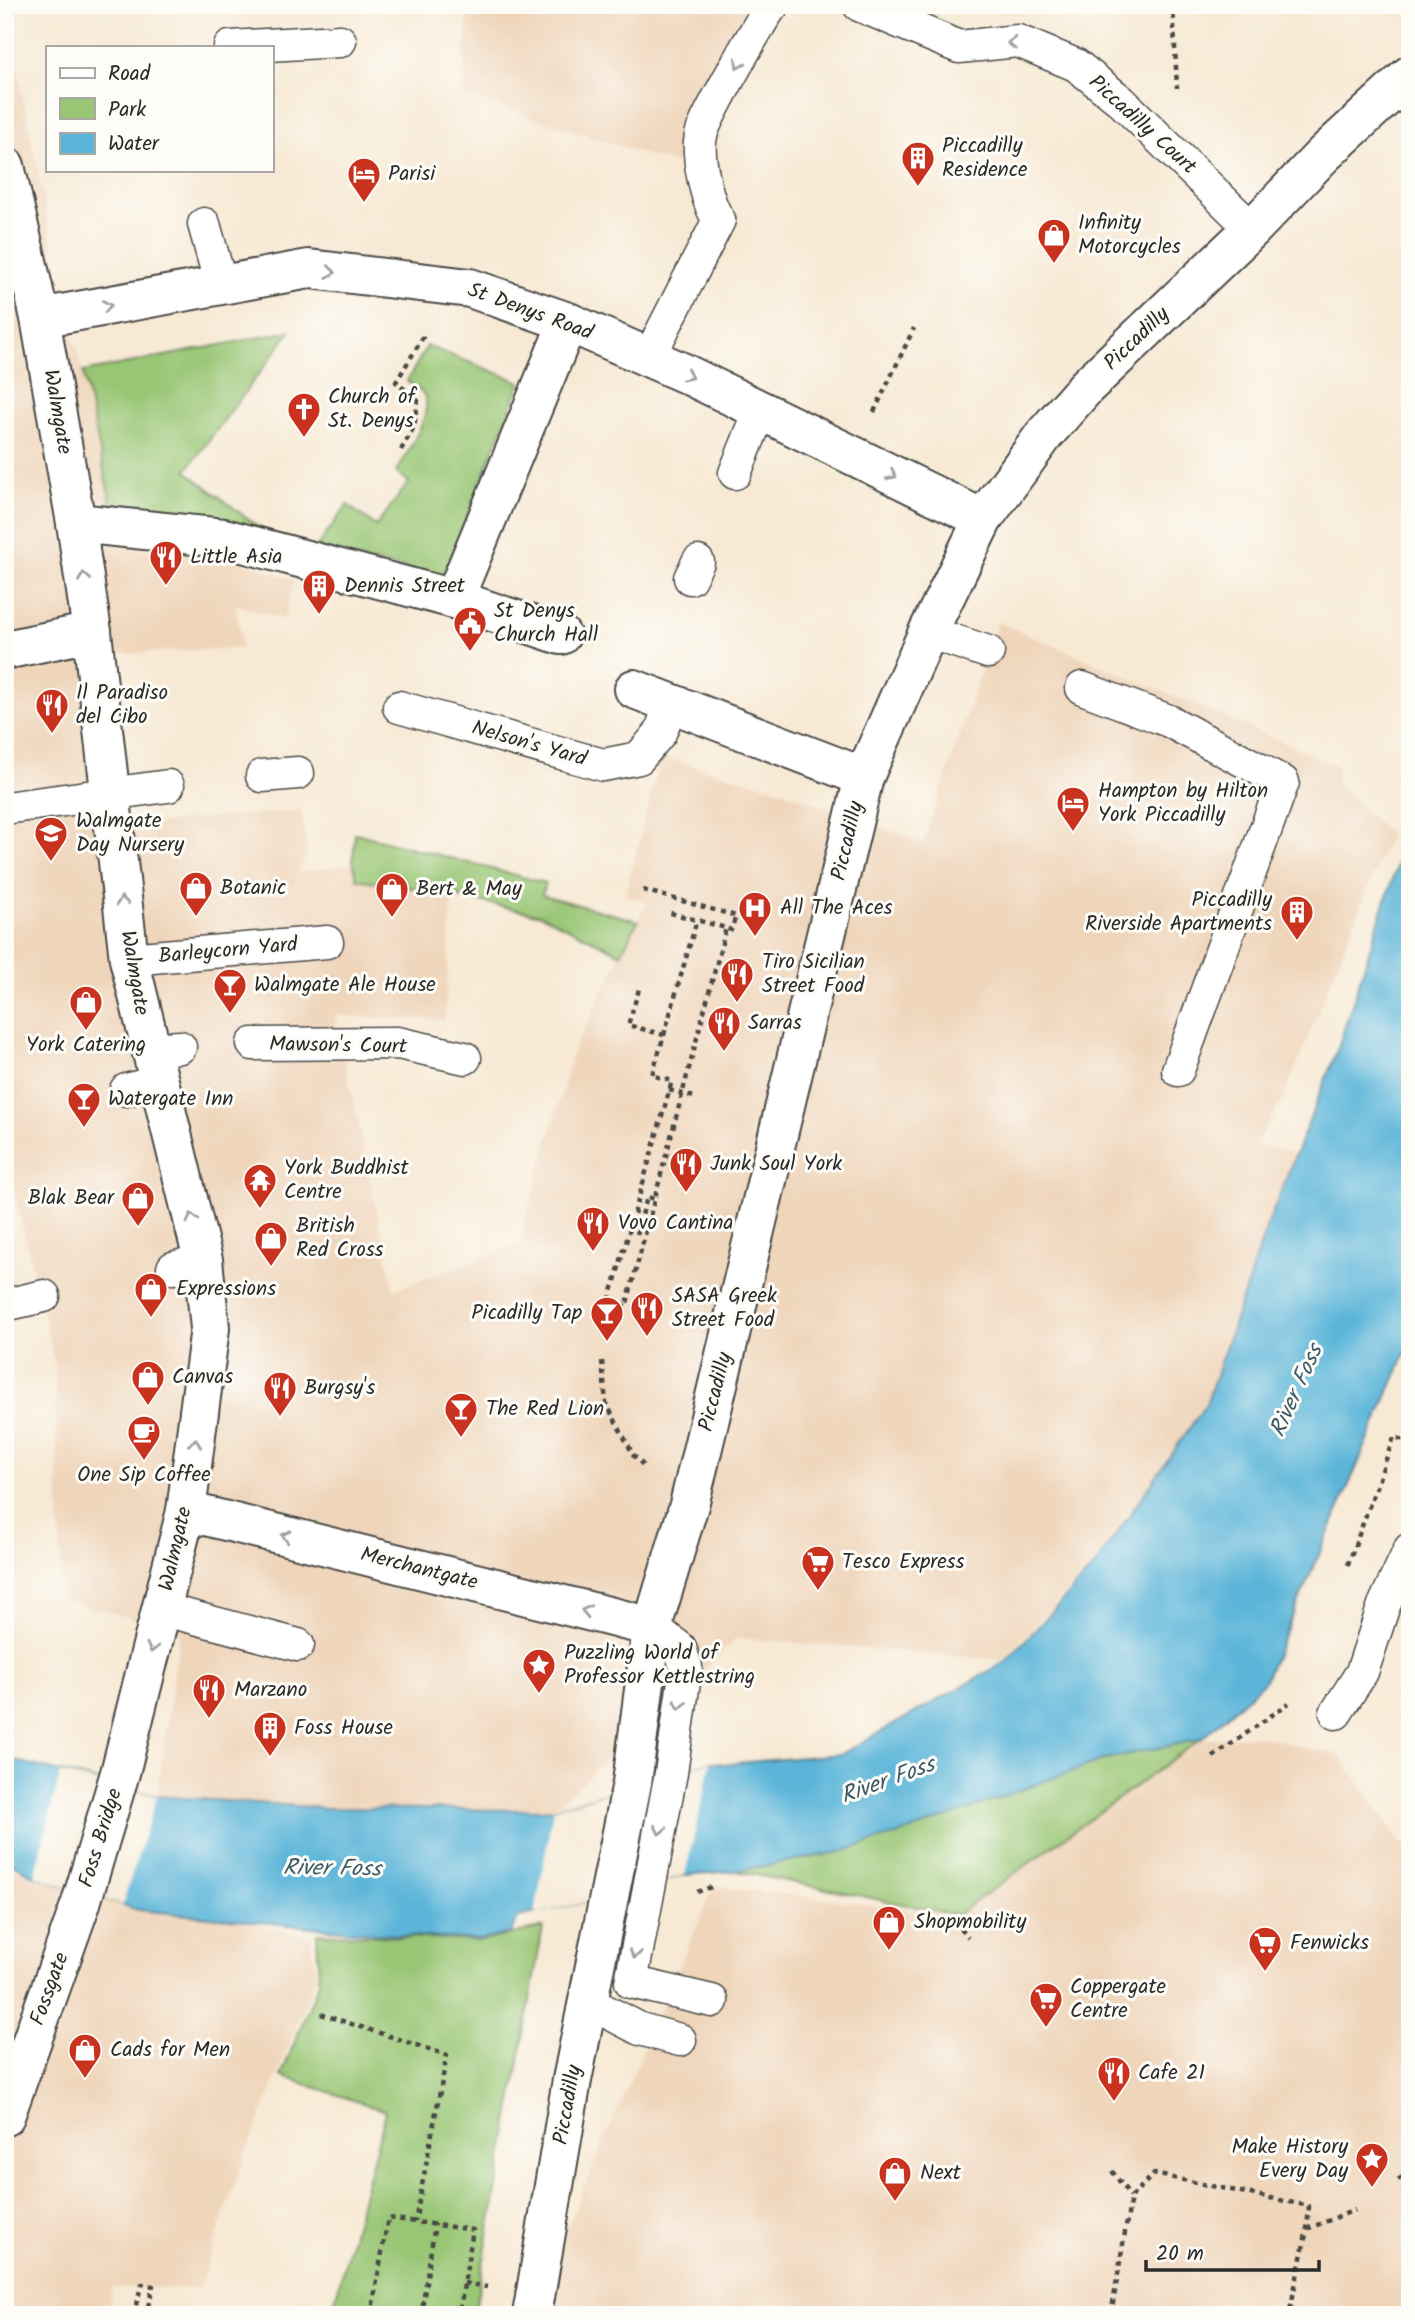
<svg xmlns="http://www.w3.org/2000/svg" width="1415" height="2320" font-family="Kalam,sans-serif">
<rect width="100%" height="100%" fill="#fdfcf7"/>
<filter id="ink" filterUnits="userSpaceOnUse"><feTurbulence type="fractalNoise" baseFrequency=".0143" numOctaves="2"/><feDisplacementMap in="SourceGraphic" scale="14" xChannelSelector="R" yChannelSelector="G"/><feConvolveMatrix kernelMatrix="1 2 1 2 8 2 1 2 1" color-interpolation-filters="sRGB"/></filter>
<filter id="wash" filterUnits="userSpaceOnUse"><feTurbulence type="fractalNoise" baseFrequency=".00686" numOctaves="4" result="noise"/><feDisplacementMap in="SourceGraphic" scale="28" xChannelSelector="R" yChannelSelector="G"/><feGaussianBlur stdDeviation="1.57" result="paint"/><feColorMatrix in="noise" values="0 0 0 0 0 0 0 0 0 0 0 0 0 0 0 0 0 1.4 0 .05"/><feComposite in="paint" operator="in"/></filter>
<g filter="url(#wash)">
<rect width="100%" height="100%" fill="#f7e9d4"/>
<!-- built -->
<g fill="#efd6bb">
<path d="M5,5L62,294L83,372L111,504L139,549L228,557L294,580L284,619L236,605L242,648L90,655L108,834L173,821L301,810L307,854L297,873L359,863L452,892L445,1020L335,1016L394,1290L519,1244L573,1052L647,902L625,895L661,757L769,786L923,843L998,622L1337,765L1336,785L1390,834L1283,1099L1255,1145L1296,1153L1267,1226L1206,1404L1090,1567L1002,1660L737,1638L553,1809L326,1808L157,1796L180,1631L62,1599L54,1361L5,1151Z"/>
<path d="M468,5H775L674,164L462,94Z"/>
<path d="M973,5H1039L1021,15Z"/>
<path d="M1261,1736L1340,1756L1401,1843L1410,1845V2315H529L714,1886L957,1915L1201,1739Z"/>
<path d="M5,1865L34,1879L311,1936L316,1978L243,2161L199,2288H112L107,2315H5Z"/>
</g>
<!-- green -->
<g fill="#99c674" stroke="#627850" stroke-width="2">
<path d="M291,331L186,471L266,533L111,504L83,372Z"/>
<path d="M427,346L521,382L443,576L315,550L347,505L376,526L409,482L396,472C405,456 435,411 424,395C421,390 412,385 407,381Z"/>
<path d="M355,833L545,883L542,895L638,921L621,954L541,915L437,892L357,879L353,860Z"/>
<path d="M1201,1739L957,1915L736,1871L915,1828L1105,1759Z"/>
<path d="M543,1927L474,2315H331L386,2111L281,2076L319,1982L317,1933L483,1941Z"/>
</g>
<!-- water -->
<path fill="#5cb5d9" stroke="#447082" stroke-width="2" d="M1410,825V1343L1264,1682L1201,1739L1105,1759L915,1829L840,1852L736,1871L685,1875L609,1897L518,1917L511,1933L482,1940L381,1934L138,1910L35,1876L5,1860V1758L157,1796L326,1808L540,1810L553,1809L711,1762L724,1764L841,1754L1005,1662L1092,1569L1206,1404L1267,1226L1338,1048Z"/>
<!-- pier -->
<g fill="#f7e9d4">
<path d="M711,1762L685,1875L609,1897L535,1914L553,1809Z"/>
<path d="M60,1773L157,1796L122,1905L35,1876Z"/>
</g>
</g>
<g filter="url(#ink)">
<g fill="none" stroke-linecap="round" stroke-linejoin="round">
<defs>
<g id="service">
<path d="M859,5L959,47L1018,41L1076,65L1121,101L1252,229"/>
<path d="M230,47L340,41"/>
<path d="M204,224L221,285"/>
<path d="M648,359L719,220C707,204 695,152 702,132C706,118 765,11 773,5"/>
<path d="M735,473L760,411"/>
<path d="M690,578L698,562"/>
<path d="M928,632L988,652"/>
<path d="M1082,688L1169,721L1283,782L1178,1070"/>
<path d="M399,707L603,765L639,758L660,733L671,704"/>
<path d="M262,776L298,773"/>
<path d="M5,808L168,786"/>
<path d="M129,959L327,942"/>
<path d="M253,1044L398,1043L465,1058"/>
<path d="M149,1049L180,1047"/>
<path d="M126,1090L158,1082"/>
<path d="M173,1268L203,1260"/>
<path d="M5,1305L44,1296"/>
<path d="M161,1609L298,1645"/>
<path d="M652,1627L680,1648L686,1667L671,1773L631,1982L712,2001"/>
<path d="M1336,1713L1362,1672L1384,1605L1410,1549"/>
<path d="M588,2002L640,2029L680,2040"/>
</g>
<g id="minor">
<path d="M76,523L224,538L454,599L561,635"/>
<path d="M454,599L568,322"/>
<path d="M5,650L92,632"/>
<path d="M634,689L864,777"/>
<path d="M5,2116L81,1903L120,1773L186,1511"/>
<path d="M532,2315L572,2080L632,1783L652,1627"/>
</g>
<g id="tertiary">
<path d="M5,166L40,318L76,523L92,632L129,959L203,1260L210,1328L186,1511L652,1627L689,1505L864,777L928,632L983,519L1044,435L1086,387L1252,229L1323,155L1410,75"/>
<path d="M40,318L309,269L470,288L568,322L684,373L983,519"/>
</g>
</defs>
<!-- service casing -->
<use href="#service" stroke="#4a4844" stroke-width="35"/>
<!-- minor casing -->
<use href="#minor" stroke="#4a4844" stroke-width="42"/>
<!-- tertiary casing -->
<use href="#tertiary" stroke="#4a4844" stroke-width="42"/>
<!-- path -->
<g stroke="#4a4844" stroke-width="4.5" stroke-dasharray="5 5" stroke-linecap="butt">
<path d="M1173,5L1177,88"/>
<path d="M874,412L914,328"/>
<path d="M401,450L414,427L418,401L396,382L425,334"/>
<path d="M643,890L736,916L731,930L726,928"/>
<path d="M664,1035L696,923"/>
<path d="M669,1090L694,1097"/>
<path d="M637,1234L647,1197L655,1199"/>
<path d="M617,1304L609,1302L672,1081L652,1075L664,1035L628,1025L640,986"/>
<path d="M610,1329L617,1304L626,1307L726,928L667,912"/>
<path d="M602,1361L606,1403L634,1456L646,1468"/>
<path d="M1348,1565L1394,1437L1410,1442"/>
<path d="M1213,1757L1289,1703"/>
<path d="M697,1892L714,1886"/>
<path d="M961,1928L968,1937"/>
<path d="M321,2014L447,2055L415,2222"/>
<path d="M1112,2171L1131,2197"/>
<path d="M1398,2180L1410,2172"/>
<path d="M1307,2229L1355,2210"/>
<path d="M464,2283L487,2287"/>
<path d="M133,2315L142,2284L153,2286L146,2315"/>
<path d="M371,2315L388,2218L473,2230L459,2315"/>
<path d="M421,2315L435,2224"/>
<path d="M1111,2315L1131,2197L1154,2174L1309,2206L1307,2229L1289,2315"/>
</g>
<!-- service -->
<use href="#service" stroke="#fff" stroke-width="32"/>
<!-- minor -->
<use href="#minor" stroke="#fff" stroke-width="38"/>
<!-- tertiary -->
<use href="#tertiary" stroke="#fff" stroke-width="38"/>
</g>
<!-- one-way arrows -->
<defs><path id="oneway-chevron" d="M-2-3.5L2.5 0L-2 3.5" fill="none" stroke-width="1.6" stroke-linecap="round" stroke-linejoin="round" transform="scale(1.75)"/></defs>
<g stroke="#a0a0a0">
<use href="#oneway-chevron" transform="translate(1012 43) rotate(-178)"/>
<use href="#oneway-chevron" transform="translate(739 64) rotate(119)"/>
<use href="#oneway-chevron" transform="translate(331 272) rotate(7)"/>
<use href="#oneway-chevron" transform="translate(107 306) rotate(-10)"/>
<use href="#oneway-chevron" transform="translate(688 376) rotate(25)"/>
<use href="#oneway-chevron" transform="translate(892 475) rotate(26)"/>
<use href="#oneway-chevron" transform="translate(84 577) rotate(-98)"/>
<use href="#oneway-chevron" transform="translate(122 901) rotate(-97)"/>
<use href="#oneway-chevron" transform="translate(192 1218) rotate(-105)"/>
<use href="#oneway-chevron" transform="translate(195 1443) rotate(-82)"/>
<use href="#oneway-chevron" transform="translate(286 1536) rotate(-166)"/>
<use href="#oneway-chevron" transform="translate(586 1611) rotate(-167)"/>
<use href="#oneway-chevron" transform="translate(152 1648) rotate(104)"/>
<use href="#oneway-chevron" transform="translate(680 1705) rotate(98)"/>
<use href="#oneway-chevron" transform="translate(660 1830) rotate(102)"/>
<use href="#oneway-chevron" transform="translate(635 1954) rotate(100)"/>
</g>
</g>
<!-- icons -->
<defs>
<symbol id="building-pin" viewBox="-11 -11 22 30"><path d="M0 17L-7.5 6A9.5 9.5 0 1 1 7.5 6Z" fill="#c8321e" stroke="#fdfcf7"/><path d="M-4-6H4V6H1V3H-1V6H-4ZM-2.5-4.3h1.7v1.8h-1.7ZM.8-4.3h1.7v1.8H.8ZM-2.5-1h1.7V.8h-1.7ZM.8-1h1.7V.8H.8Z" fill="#fff"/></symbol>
<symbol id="hotel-pin" viewBox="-11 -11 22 30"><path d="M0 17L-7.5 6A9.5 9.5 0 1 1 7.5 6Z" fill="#c8321e" stroke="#fdfcf7"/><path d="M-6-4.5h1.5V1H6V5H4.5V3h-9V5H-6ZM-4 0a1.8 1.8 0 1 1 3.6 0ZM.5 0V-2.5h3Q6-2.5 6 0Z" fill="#fff"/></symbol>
<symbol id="shop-pin" viewBox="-11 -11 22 30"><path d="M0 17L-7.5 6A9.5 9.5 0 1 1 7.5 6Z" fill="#c8321e" stroke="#fdfcf7"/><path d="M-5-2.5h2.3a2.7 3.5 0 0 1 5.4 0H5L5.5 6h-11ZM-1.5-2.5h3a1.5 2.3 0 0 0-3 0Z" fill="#fff"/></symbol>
<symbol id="church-pin" viewBox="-11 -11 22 30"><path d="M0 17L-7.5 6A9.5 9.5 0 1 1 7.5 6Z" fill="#c8321e" stroke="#fdfcf7"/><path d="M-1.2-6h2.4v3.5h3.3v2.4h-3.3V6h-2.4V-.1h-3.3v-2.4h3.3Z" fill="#fff"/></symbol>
<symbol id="restaurant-pin" viewBox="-11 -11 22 30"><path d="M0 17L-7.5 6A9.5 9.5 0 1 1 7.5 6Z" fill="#c8321e" stroke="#fdfcf7"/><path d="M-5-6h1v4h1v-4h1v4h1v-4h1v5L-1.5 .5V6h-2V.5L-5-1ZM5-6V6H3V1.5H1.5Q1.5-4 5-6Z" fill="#fff"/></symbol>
<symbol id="civic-pin" viewBox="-11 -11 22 30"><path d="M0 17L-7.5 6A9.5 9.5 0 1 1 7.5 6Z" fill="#c8321e" stroke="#fdfcf7"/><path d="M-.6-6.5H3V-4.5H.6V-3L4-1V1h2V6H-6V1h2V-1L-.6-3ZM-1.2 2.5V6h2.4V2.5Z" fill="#fff"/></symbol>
<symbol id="school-pin" viewBox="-11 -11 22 30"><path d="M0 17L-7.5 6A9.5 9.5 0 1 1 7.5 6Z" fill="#c8321e" stroke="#fdfcf7"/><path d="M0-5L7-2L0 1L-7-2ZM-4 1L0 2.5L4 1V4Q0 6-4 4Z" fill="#fff"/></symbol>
<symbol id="hospital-pin" viewBox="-11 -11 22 30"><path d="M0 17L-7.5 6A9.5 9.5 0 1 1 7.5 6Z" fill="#c8321e" stroke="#fdfcf7"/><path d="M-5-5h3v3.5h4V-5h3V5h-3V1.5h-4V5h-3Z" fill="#fff"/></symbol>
<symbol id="bar-pin" viewBox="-11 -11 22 30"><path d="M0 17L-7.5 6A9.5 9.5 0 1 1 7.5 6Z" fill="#c8321e" stroke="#fdfcf7"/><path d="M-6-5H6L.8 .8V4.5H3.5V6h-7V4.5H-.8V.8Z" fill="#fff"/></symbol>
<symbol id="temple-pin" viewBox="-11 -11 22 30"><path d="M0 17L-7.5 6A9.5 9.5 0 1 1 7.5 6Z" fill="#c8321e" stroke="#fdfcf7"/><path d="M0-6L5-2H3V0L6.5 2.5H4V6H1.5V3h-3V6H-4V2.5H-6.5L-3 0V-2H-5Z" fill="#fff"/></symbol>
<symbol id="cafe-pin" viewBox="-11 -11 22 30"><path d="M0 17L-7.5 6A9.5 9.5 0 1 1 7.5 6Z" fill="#c8321e" stroke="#fdfcf7"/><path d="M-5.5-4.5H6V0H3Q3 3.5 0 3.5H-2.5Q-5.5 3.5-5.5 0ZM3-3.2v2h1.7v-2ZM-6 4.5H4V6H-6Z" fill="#fff"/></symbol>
<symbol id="supermarket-pin" viewBox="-11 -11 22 30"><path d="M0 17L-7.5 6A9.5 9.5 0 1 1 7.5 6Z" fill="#c8321e" stroke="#fdfcf7"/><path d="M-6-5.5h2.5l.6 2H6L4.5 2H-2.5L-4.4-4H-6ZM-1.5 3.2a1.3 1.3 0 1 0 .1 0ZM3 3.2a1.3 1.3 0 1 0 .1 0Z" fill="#fff"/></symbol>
<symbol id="sight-pin" viewBox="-11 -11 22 30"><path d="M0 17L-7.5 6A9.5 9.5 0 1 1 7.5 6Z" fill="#c8321e" stroke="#fdfcf7"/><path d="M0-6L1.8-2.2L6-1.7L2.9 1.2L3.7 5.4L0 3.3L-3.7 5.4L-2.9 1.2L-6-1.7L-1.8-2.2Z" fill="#fff"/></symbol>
</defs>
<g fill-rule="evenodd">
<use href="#building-pin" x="899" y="139" width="38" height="52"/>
<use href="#hotel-pin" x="345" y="155" width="38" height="52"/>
<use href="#shop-pin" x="1035" y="216" width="38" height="52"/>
<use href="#church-pin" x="285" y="390" width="38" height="52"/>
<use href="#restaurant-pin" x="147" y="538" width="38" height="52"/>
<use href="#building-pin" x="300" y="567" width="38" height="52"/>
<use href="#civic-pin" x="451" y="604" width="38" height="52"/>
<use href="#restaurant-pin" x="33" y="686" width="38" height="52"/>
<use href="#hotel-pin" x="1054" y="784" width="38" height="52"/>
<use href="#school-pin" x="32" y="814" width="38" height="52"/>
<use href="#shop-pin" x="177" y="869" width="38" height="52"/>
<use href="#shop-pin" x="373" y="870" width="38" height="52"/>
<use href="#hospital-pin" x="736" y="889" width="38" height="52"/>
<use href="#building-pin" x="1278" y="893" width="38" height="52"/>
<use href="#restaurant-pin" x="718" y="955" width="38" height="52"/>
<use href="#bar-pin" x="211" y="966" width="38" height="52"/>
<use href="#shop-pin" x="67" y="983" width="38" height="52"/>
<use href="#restaurant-pin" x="705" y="1004" width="38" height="52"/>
<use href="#bar-pin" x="65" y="1080" width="38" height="52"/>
<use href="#restaurant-pin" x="667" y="1145" width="38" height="52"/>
<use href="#temple-pin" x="241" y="1161" width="38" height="52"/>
<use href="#shop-pin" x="119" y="1179" width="38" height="52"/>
<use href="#restaurant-pin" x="574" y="1204" width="38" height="52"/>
<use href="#shop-pin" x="252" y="1219" width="38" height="52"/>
<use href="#shop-pin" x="132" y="1270" width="38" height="52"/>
<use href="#restaurant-pin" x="628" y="1289" width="38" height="52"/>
<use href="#bar-pin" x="588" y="1294" width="38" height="52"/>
<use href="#shop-pin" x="129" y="1358" width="38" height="52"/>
<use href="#restaurant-pin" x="261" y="1369" width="38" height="52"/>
<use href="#bar-pin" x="442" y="1390" width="38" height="52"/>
<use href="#cafe-pin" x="125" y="1413" width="38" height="52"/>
<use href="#supermarket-pin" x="799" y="1543" width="38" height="52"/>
<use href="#sight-pin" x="520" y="1646" width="38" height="52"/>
<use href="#restaurant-pin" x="190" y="1671" width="38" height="52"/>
<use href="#building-pin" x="251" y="1709" width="38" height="52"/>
<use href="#shop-pin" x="870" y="1903" width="38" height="52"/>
<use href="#supermarket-pin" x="1246" y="1924" width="38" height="52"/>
<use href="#supermarket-pin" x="1027" y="1980" width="38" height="52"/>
<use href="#shop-pin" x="66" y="2031" width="38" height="52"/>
<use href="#restaurant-pin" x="1095" y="2054" width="38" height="52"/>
<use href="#sight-pin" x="1353" y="2140" width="38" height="52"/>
<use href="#shop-pin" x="876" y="2154" width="38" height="52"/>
</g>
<g text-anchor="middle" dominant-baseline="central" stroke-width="6" stroke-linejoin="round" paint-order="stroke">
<!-- street labels -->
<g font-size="21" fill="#2b2b2b" stroke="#fdfcf7">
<text transform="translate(1142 125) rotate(42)">Piccadilly Court</text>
<text transform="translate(530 312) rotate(20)">St Denys Road</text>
<text transform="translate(1137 339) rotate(-44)">Piccadilly</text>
<text transform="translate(57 412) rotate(80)">Walmgate</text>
<text transform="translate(529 744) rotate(16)">Nelson's Yard</text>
<text transform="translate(848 841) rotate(-77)">Piccadilly</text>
<text transform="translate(228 951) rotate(-5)">Barleycorn Yard</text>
<text transform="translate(134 973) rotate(80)">Walmgate</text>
<text transform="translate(338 1046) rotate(1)">Mawson's Court</text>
<text transform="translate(716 1392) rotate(-76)">Piccadilly</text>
<text transform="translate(176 1549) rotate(-77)">Walmgate</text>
<text transform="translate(419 1569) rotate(14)">Merchantgate</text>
<text transform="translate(101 1838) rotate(-73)">Foss Bridge</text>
<text transform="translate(50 1989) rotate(-70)">Fossgate</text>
<text transform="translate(568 2105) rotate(-80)">Piccadilly</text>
</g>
<!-- poi labels -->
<g font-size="21" fill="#2b2b2b" stroke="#fdfcf7" text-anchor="start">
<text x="942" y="146">Piccadilly<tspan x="942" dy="24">Residence</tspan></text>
<text x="388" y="174">Parisi</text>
<text x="1078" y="223">Infinity<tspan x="1078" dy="24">Motorcycles</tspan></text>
<text x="328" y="397">Church of<tspan x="328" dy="24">St. Denys</tspan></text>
<text x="190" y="557">Little Asia</text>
<text x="344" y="586">Dennis Street</text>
<text x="494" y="611">St Denys<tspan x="494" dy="24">Church Hall</tspan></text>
<text x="76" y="693">Il Paradiso<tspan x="76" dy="24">del Cibo</tspan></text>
<text x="1098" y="791">Hampton by Hilton<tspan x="1098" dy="24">York Piccadilly</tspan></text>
<text x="76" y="821">Walmgate<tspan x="76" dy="24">Day Nursery</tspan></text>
<text x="220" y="888">Botanic</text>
<text x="416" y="889">Bert &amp; May</text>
<text x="1272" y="900" text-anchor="end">Piccadilly<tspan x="1272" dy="24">Riverside Apartments</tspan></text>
<text x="780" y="908">All The Aces</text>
<text x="762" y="962">Tiro Sicilian<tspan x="762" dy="24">Street Food</tspan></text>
<text x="254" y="985">Walmgate Ale House</text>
<text x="748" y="1023">Sarras</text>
<text x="86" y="1045" text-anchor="middle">York Catering</text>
<text x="108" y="1099">Watergate Inn</text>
<text x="710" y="1164">Junk Soul York</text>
<text x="284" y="1168">York Buddhist<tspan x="284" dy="24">Centre</tspan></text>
<text x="114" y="1198" text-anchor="end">Blak Bear</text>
<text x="618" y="1223">Vovo Cantina</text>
<text x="296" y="1226">British<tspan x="296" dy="24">Red Cross</tspan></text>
<text x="176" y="1289">Expressions</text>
<text x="672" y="1296">SASA Greek<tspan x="672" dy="24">Street Food</tspan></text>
<text x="582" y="1313" text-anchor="end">Picadilly Tap</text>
<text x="172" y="1377">Canvas</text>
<text x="304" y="1388">Burgsy's</text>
<text x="486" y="1409">The Red Lion</text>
<text x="144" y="1475" text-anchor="middle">One Sip Coffee</text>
<text x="842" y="1562">Tesco Express</text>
<text x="564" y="1653">Puzzling World of<tspan x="564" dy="24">Professor Kettlestring</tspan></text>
<text x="234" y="1690">Marzano</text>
<text x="294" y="1728">Foss House</text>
<text x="914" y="1922">Shopmobility</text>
<text x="1290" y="1943">Fenwicks</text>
<text x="1070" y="1987">Coppergate<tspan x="1070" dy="24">Centre</tspan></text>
<text x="110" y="2050">Cads for Men</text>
<text x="1138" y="2073">Cafe 21</text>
<text x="1348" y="2147" text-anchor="end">Make History<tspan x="1348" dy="24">Every Day</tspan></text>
<text x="920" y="2173">Next</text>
</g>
<!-- water labels -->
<g font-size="23" font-style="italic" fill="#3c5b68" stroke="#fdfcf7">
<text transform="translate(1297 1391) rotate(-66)">River Foss</text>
<text transform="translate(888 1781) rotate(-20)">River Foss</text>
<text transform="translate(332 1869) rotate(1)">River Foss</text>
</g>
</g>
<!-- margin -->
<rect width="1415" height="2320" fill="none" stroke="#fdfcf7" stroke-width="28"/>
<!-- legend -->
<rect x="46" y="46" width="228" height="126" fill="#fdfcf7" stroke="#a9a8a5" stroke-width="2"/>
<rect x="60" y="68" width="35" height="10" fill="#ffffff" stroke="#a9a8a5" stroke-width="2"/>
<text x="108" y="80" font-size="21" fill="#2b2b2b">Road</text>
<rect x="60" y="98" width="35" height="21" fill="#99c674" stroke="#a9a8a5" stroke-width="2"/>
<text x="108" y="116" font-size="21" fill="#2b2b2b">Park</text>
<rect x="60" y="133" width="35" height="21" fill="#5cb5d9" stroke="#a9a8a5" stroke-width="2"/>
<text x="108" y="150" font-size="21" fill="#2b2b2b">Water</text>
<!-- scale -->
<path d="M1146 2260v10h173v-10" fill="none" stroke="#2b2b2b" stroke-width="3.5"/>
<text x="1156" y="2260" font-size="21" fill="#2b2b2b" stroke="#fdfcf7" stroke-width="5" paint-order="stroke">20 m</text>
</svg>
